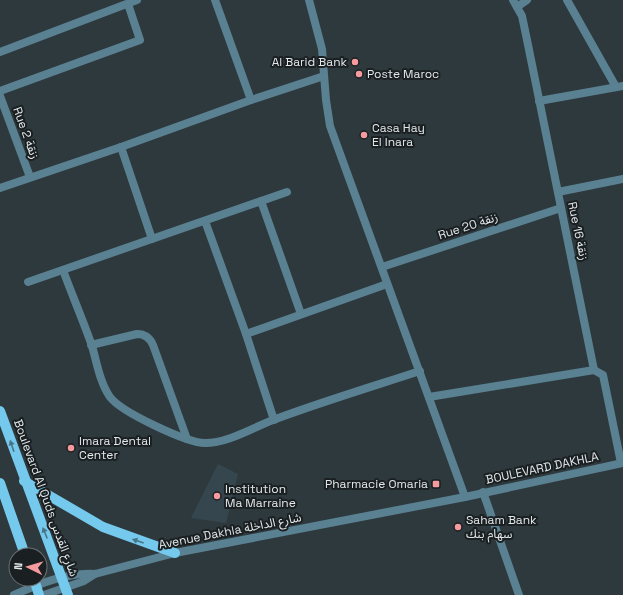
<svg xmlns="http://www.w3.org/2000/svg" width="623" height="595" font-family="'Space Grotesk','Noto Sans Arabic',sans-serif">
<rect width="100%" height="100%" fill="#2e393d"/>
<!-- built -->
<path fill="#35464e" d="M218,464L238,474L226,523L191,518Z"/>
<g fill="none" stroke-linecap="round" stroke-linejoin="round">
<!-- pedestrian -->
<path stroke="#598192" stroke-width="8" d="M594,370L603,375L621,463"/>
<!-- minor -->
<g stroke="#598192" stroke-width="8">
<path d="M215,0L251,100"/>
<path d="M309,0L322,49L326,100L330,126L465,497"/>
<path d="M567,0L616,87"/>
<path d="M517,7L527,0"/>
<path d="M0,52L137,0"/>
<path d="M0,91L140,40L128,4"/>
<path d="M0,96L30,177"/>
<path d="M539,101L623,86"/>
<path d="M121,147L152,239"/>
<path d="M0,188L121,147L251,100L324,76"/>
<path d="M558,192L623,179"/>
<path d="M261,201L301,314"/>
<path d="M205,221L246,334L274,420"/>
<path d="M382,267L561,208"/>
<path d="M63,270C72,295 83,320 92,346C97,363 100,383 110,397C121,412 187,443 205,443C228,443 252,428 273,420C321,402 371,387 420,371"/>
<path d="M28,282L287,192"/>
<path d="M246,334L387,284"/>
<path d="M91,345L137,334C145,334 150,338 153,345L187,439"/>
<path d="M429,397L594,370L526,35L522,16L513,0"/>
<path d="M483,492L519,595"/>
<path d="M14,595C38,584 68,572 95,574L175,553L465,497L623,463"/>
<path d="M44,595L84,581L95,574"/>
</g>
<!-- primary -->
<g stroke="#74c9ed" stroke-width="10">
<path d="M0,411L68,595"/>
<path d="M24,481L103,527L175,553"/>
<path d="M0,483L25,555"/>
<path d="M34,579L39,595"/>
</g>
</g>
<!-- one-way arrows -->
<defs><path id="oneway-solid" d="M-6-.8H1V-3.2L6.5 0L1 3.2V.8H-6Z"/></defs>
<g fill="#477487">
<use href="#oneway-solid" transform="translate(12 446) rotate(-109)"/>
<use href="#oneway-solid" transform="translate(45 533) rotate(-112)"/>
<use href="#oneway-solid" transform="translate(138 541) rotate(-161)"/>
</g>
<!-- markers -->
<g fill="#f59b9e" stroke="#1a1f21" stroke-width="1.5">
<circle cx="355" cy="62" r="4"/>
<circle cx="359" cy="74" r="4"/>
<circle cx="364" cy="135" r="4"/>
<circle cx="71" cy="448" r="4"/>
<rect x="432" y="480" width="8" height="8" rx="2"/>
<circle cx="217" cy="496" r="4"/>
<circle cx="458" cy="527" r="4"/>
</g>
<g text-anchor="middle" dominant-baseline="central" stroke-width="4" stroke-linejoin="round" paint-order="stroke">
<!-- poi labels -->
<g font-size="12" fill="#e2e8eb" stroke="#1a1f21" text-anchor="start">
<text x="347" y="62" text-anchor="end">Al Barid Bank</text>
<text x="367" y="74">Poste Maroc</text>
<text x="372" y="128">Casa Hay<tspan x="372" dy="14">El Inara</tspan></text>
<text x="79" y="441">Imara Dental<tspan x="79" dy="14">Center</tspan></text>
<text x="428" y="484" text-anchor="end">Pharmacie Omaria</text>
<text x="225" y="489">Institution<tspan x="225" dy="14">Ma Marraine</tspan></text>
<text x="466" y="520">Saham Bank<tspan x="466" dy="14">سهام بنك</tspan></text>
</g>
<!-- street labels -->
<g font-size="12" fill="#e2e8eb" stroke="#1a1f21">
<text transform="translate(26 133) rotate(70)">Rue 2 زنقة</text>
<text transform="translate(468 226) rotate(-18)">Rue 20 زنقة</text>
<text transform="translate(578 231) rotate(78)">Rue 16 زنقة</text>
<text transform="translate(542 468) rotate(-12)">BOULEVARD DAKHLA</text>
<text transform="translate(46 498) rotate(70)">Boulevard Al Quds شارع القدس</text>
<text transform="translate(230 531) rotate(-11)">Avenue Dakhla شارع الداخلة</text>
</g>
</g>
<!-- north arrow -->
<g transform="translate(28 567) rotate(275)"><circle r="19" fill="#1a1f21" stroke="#6a6f72"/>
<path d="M0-3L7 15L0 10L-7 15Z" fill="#f59b9e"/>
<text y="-6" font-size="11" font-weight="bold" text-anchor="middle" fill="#e2e8eb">N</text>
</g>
</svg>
